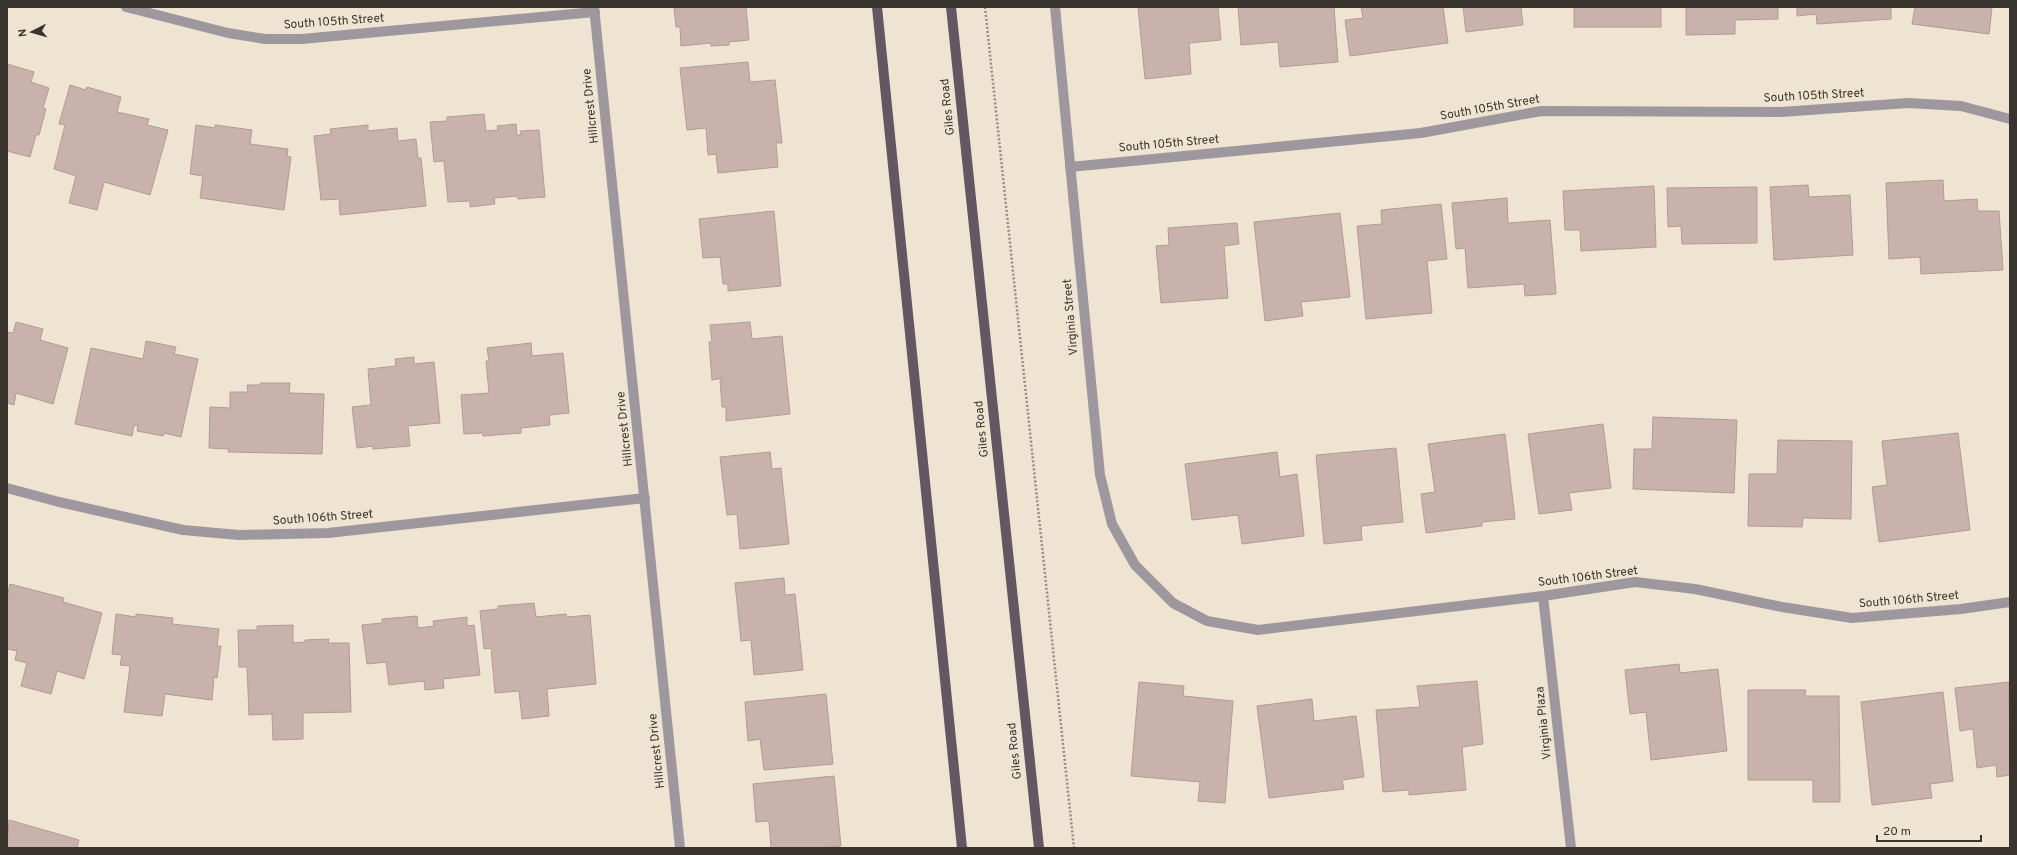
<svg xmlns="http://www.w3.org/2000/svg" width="2017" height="855" font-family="Overpass,sans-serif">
<rect width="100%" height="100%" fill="#efe4d1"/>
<!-- building -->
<g fill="#c9b2ab" stroke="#b19b94">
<path d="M674,7H746L749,40L729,42V45L711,46V43L681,46L680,27H676Z"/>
<path d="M1138,7H1218L1221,40L1189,43L1191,74L1145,79Z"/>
<path d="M1238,7H1334L1338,62L1280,67L1278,42L1241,45Z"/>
<path d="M1361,7H1443L1448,43L1350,56L1345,20L1363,18Z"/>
<path d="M1463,7H1521L1523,25L1466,32Z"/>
<rect x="1574" y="7" width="87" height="20"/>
<path d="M1686,7H1778V19L1735,20V34L1686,35Z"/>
<path d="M1797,7H1891V19L1817,24L1816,14L1797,16Z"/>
<path d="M1915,7H1992L1989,34L1912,24Z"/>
<path d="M748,62L750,82L775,80L782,143H776L778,167L718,173L716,154L708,155L706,128L687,130L680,68Z"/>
<path d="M7,64L34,72L31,82L49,88L43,108L46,109L39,135H36L30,157L7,151Z"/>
<path d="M70,85L86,90L87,87L121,97L117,112L149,119L147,125L168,130L150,195L104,182L97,210L69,203L76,176L54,169L65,125L59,124Z"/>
<path d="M484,114L486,131L498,130L497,126L516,124L517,135H521L520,131L539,130L545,197L518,199L517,196L494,198L495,204L470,207V201L448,202L444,161L434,162L430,122L447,121V117Z"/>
<path d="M196,125L215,128V125L252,130L250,144L288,149L287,156L291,157L284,210L200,198L203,176L190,174Z"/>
<path d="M368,125V131L397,128L398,141L416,139L418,158H421L426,206L340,215L339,199L321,200L314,136L331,134L330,129Z"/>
<path d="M1943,180L1944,201L1977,199L1978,211H1999L2003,270L1921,274L1920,257L1889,259L1886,183Z"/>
<path d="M1808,185L1809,197L1850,195L1853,255L1774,260L1770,187Z"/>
<path d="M1654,186L1656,247L1581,251L1580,230H1565L1563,191Z"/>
<path d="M1757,187V243L1682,244L1681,226L1668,227L1667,188Z"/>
<path d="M1507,198L1508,223L1550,220L1556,294L1525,296L1524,284L1468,288L1465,248L1456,249L1452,203Z"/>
<path d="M1441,204L1447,259L1427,261L1432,313L1366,319L1357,226L1382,224L1381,210Z"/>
<path d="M774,211L781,286L728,291V284H723L720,257L703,258L699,219Z"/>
<path d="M1340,213L1350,297L1301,302L1303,316L1265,321L1254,222Z"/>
<path d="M1237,223L1239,244L1224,246L1228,298L1161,303L1156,246L1169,245L1168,228Z"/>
<path d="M16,322L43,329L40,340L68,348L53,404L16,393L14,405L7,403V332L13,333Z"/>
<path d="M750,322L752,339L782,336L790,414L726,421V407H722L720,380H723V378L712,380L709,342H712L710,325Z"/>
<path d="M146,341L176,347L174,354L198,359L181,437L164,433L163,436L137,431L138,426L134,425L132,436L75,424L91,348L143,359Z"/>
<path d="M531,343L532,356L563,353L569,413L549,415L550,425L521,428V433L483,436L482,433L464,434L461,395L489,393L486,361H489L487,348Z"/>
<path d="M414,357V364L434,362L440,423L408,426L410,446L373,449V446L357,448L352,407L371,405L368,369L396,366L395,359Z"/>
<path d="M260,383H290L289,393L324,394L322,454L228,452L229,449L209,448L210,407L230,408V392H248L247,385H261Z"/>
<path d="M1653,417L1737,420L1734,493L1633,489L1634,449H1652Z"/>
<path d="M1603,424L1611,488L1569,493L1572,510L1539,514L1528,434Z"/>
<path d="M1958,433L1970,530L1879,542L1872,487L1887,485L1882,441Z"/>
<path d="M1505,434L1515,519L1482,522V526L1426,533L1421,494L1435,492L1428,444Z"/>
<path d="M1778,440L1852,441L1851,519L1803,518L1802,527L1748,526L1749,474H1777Z"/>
<path d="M1396,448L1403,522L1361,526L1362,540L1324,544L1316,455Z"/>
<path d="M770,452L772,469L781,468L789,544L740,549L737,514L727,515L720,457Z"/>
<path d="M1277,452L1280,477L1297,474L1304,536L1242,544L1238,515L1192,520L1185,464Z"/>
<path d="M784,578L785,595L795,594L803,670L754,675L751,640L741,641L735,583Z"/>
<path d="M10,584L64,598L63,602L102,613L84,679L57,671L51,694L21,686L27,663L15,660L17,651L7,649V598Z"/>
<path d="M534,603L536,617L566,614L567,617L590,615L596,684L547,689L549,716L522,719L519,691L495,693L491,648L484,649L480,611L498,609V606Z"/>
<path d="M116,614L136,617V614L173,618L172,624L219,629L217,646H221L217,678L214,677L212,700L165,694L162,716L124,712L130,666L120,665L122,655L112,654Z"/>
<path d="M417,616L418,628L434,626L433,621L467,617V626L474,625L480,675L443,679L444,688L425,690L424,681L389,685L386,662L367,664L362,625L382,623V619Z"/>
<path d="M293,625V643L305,642V640L329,639L328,643H349L351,712L303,713V739L273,740L272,714L249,715L247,667H239L238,630H257V626Z"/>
<path d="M1679,664L1680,673L1718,669L1727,751L1651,760L1646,712L1630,714L1625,670Z"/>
<path d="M1477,681L1483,744L1462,747L1466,790L1409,795V790L1383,792L1376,710L1420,707L1417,686Z"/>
<path d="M1139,682L1184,686L1183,696L1233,701L1225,803L1198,801L1200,782L1131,776Z"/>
<path d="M2009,682L2010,775L1997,777L1996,765L1977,768L1973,729L1960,731L1955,688Z"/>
<path d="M1748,690H1806L1805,696H1839L1840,802H1813V780H1748Z"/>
<path d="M1943,692L1953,781L1930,784L1932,798L1872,805L1861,702Z"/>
<path d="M826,694L833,764L764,770L760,739L748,741L745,702Z"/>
<path d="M1312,699L1314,721L1356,716L1364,777L1342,780L1344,789L1269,798L1257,706Z"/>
<path d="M834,776L841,846L816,848H771L769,821L756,822L753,784Z"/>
<path d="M9,820L79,840L77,848H7Z"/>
</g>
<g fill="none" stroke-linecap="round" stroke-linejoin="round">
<!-- path -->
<path stroke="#948d80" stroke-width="2.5" stroke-dasharray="2 2" stroke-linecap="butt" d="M985,7L1074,848"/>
<!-- street -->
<g stroke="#9e979e" stroke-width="10">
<path d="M126,7L228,33L265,39H302L595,12"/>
<path d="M594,7L680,848"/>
<path d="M1055,7L1100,475L1112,524L1135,565L1173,603L1207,621L1258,630L1543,596L1635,582L1695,589L1782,607L1852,618L1961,609L2010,602"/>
<path d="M1070,167L1421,133L1541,111L1781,112L1908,103L1961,106L2010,119"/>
<path d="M7,488L59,502L183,530L239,535L328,533L645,498"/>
<path d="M1543,596L1571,848"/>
</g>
<!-- primary -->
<g stroke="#635763" stroke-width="10">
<path d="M877,7L962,848"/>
<path d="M951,7L1039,848"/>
</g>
</g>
<g text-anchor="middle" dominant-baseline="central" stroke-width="4" stroke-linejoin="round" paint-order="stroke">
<!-- street labels -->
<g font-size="12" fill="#39352e" stroke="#efe4d1">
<text transform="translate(334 22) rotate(-4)">South 105th Street</text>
<text transform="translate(1814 96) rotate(-3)">South 105th Street</text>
<text transform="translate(591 106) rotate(-96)">Hillcrest Drive</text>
<text transform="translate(948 107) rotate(-96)">Giles Road</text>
<text transform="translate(1490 108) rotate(-10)">South 105th Street</text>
<text transform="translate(1169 144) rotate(-5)">South 105th Street</text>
<text transform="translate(1071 317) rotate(-95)">Virginia Street</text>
<text transform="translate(625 429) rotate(-96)">Hillcrest Drive</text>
<text transform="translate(982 429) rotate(-96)">Giles Road</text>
<text transform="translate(323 518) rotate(-4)">South 106th Street</text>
<text transform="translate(1588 577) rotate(-7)">South 106th Street</text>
<text transform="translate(1909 600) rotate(-5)">South 106th Street</text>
<text transform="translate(1544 723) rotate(-96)">Virginia Plaza</text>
<text transform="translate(657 751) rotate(-96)">Hillcrest Drive</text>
<text transform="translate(1015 751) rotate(-96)">Giles Road</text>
</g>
</g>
<!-- border -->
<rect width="2017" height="855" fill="none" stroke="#39352e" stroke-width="16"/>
<!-- north arrow -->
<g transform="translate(32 32) rotate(264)" stroke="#efe4d1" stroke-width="3" paint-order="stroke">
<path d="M0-3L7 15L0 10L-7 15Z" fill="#39352e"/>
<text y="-6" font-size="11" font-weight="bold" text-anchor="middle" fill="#39352e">N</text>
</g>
<!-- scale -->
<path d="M1877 835v6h104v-6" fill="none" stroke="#39352e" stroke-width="2"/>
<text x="1883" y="835" font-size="12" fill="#39352e" stroke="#efe4d1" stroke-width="3" paint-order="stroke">20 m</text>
</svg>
